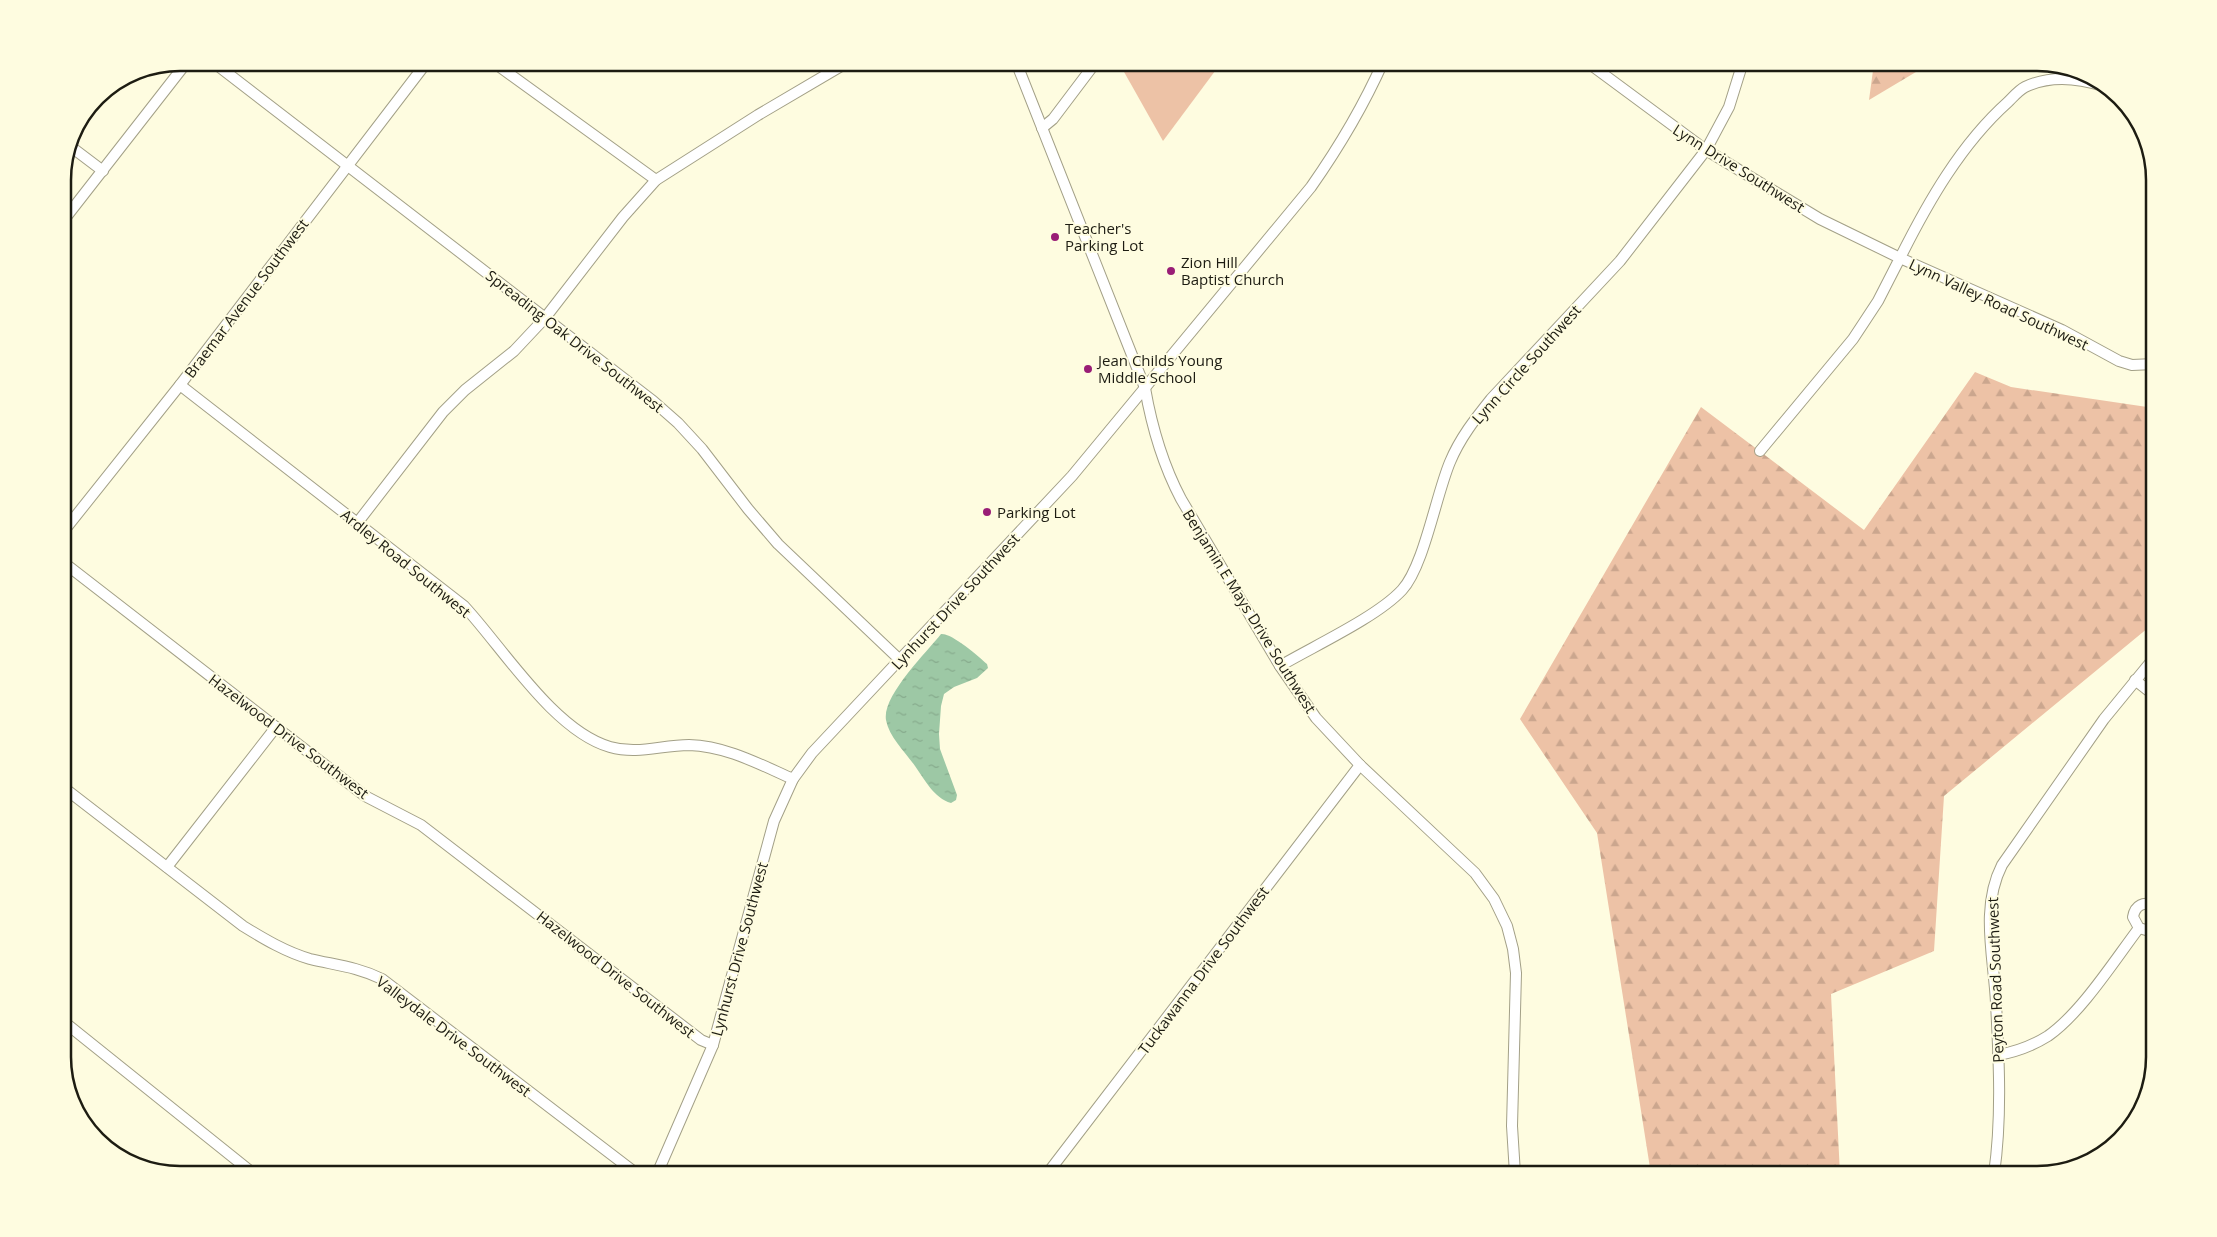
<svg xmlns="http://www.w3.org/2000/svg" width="2217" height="1237" font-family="'Open Sans',sans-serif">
<defs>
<pattern id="forest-firs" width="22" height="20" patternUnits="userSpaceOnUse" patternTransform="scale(1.25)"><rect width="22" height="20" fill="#edc2a6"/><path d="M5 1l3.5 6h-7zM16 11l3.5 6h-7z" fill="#cba68e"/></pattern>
<pattern id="water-ripples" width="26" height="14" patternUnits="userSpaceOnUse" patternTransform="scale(1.25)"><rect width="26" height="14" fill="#9dc8a5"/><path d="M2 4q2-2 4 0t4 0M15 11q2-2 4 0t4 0" fill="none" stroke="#87ab8d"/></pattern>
</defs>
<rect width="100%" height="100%" fill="#fefce0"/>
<!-- forest -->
<g fill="url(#forest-firs)">
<path d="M1874,63V62L1931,63L1869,100Z"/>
<path d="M1975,372L2011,387L2154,408V623L1944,796L1934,951L1831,994L1840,1174H1651L1597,833L1520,719L1701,407L1864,530Z"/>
</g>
<!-- green -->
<path fill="#edc2a6" d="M1119,63H1221L1163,141Z"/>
<!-- water -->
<path fill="url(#water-ripples)" d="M941,634C952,633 978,656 987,664L988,668L977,678L954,687L944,694L941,706L939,734L940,749L957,795L956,800L951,803C934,798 925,780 915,766C906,753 889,737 886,720C882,696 926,653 941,634Z"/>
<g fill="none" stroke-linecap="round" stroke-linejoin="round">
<defs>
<g id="minor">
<path d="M213,62L653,401L678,423L702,449L748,509L778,544L900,660"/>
<path d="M493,62L656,180"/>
<path d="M1016,62L1145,388C1152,428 1162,463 1181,499L1280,666L1316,718L1360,765L1475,873L1494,899L1507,926L1513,949L1516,973L1512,1126L1515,1174"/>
<path d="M1587,62L1706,150L1820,219L1900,258L1878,301L1853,339L1760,451"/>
<path d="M2103,86C2078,78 2050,75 2025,87C2019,90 2013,97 2008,102C1961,144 1928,202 1900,258L2062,330L2119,361L2132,365L2154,364"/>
<path d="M1042,128L1053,119L1096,62"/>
<path d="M70,146L103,171"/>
<path d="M63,221L187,62"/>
<path d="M180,385L464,606C503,648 554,731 610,747C638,755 661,745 689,745C726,746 759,764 793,779"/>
<path d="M358,522L443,412L465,390L514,351L545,318L623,217L656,180L758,115L848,62"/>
<path d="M63,532L180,385L427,62"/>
<path d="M63,562L365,796L421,825L701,1040L713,1045"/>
<path d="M1280,666C1314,646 1377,617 1402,590C1424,566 1436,495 1450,462C1460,438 1475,419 1491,399L1620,261L1706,150L1729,107L1743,62"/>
<path d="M2135,680L2154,695"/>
<path d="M63,787L243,926C264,939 286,952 310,959C335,965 358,967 382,979L637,1174"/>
<path d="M167,867L276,727"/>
<path d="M2154,906C2144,901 2135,905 2133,917L2139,928L2146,930L2154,927"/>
<path d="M63,1021L254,1174"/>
<path d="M1998,1055C2015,1052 2032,1046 2048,1036C2081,1013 2114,961 2139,928"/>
<path d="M657,1174L713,1045L774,821L793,779L812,753L1072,476L1311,187C1339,147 1363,107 1383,62"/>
<path d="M1047,1174L1360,765"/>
<path d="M1994,1174C2002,1119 1999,1060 1996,1003C1994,958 1980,908 2002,865L2104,719L2154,658"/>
</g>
</defs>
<!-- minor casing -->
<use href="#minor" stroke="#a3a087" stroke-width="12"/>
<!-- minor -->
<use href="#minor" stroke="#fff" stroke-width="10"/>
</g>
<!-- markers -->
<g fill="#991d76" stroke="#fefce0" stroke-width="2">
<circle cx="1055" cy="237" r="5"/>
<circle cx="1171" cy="271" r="5"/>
<circle cx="1088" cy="369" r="5"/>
<circle cx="987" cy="512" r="5"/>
</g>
<g text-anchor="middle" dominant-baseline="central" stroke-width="4" stroke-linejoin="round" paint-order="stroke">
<!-- street labels -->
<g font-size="15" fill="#1d1c12" stroke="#fefce0">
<text transform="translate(1739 168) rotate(32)">Lynn Drive Southwest</text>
<text transform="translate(246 298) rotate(-53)">Braemar Avenue Southwest</text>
<text transform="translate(1999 304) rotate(25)">Lynn Valley Road Southwest</text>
<text transform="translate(575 341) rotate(38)">Spreading Oak Drive Southwest</text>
<text transform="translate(1526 364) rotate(-48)">Lynn Circle Southwest</text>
<text transform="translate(406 563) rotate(39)">Ardley Road Southwest</text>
<text transform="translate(955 601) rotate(-47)">Lynhurst Drive Southwest</text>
<text transform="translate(1250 611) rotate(58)">Benjamin E Mays Drive Southwest</text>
<text transform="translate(289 736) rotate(37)">Hazelwood Drive Southwest</text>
<text transform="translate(739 949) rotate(-75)">Lynhurst Drive Southwest</text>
<text transform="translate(1203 970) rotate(-53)">Tuckawanna Drive Southwest</text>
<text transform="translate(616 974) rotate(38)">Hazelwood Drive Southwest</text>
<text transform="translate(1995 980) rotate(-92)">Peyton Road Southwest</text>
<text transform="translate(454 1036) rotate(37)">Valleydale Drive Southwest</text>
</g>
<!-- poi labels -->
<g font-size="15" fill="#1d1c12" stroke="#fefce0" text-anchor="start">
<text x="1065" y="228">Teacher's<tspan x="1065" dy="17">Parking Lot</tspan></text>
<text x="1181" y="262">Zion Hill<tspan x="1181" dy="17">Baptist Church</tspan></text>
<text x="1098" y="360">Jean Childs Young<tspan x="1098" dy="17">Middle School</tspan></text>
<text x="997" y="512">Parking Lot</text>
</g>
</g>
<!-- crop -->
<path d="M0 0H2217V1237H0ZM180 71H2037A109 109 0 0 1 2146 180V1057A109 109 0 0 1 2037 1166H180A109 109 0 0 1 71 1057V180A109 109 0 0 1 180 71Z" fill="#fefce0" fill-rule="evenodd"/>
<path fill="none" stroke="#1d1c12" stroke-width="2.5" d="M180 71H2037A109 109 0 0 1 2146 180V1057A109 109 0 0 1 2037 1166H180A109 109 0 0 1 71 1057V180A109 109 0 0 1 180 71Z"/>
</svg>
